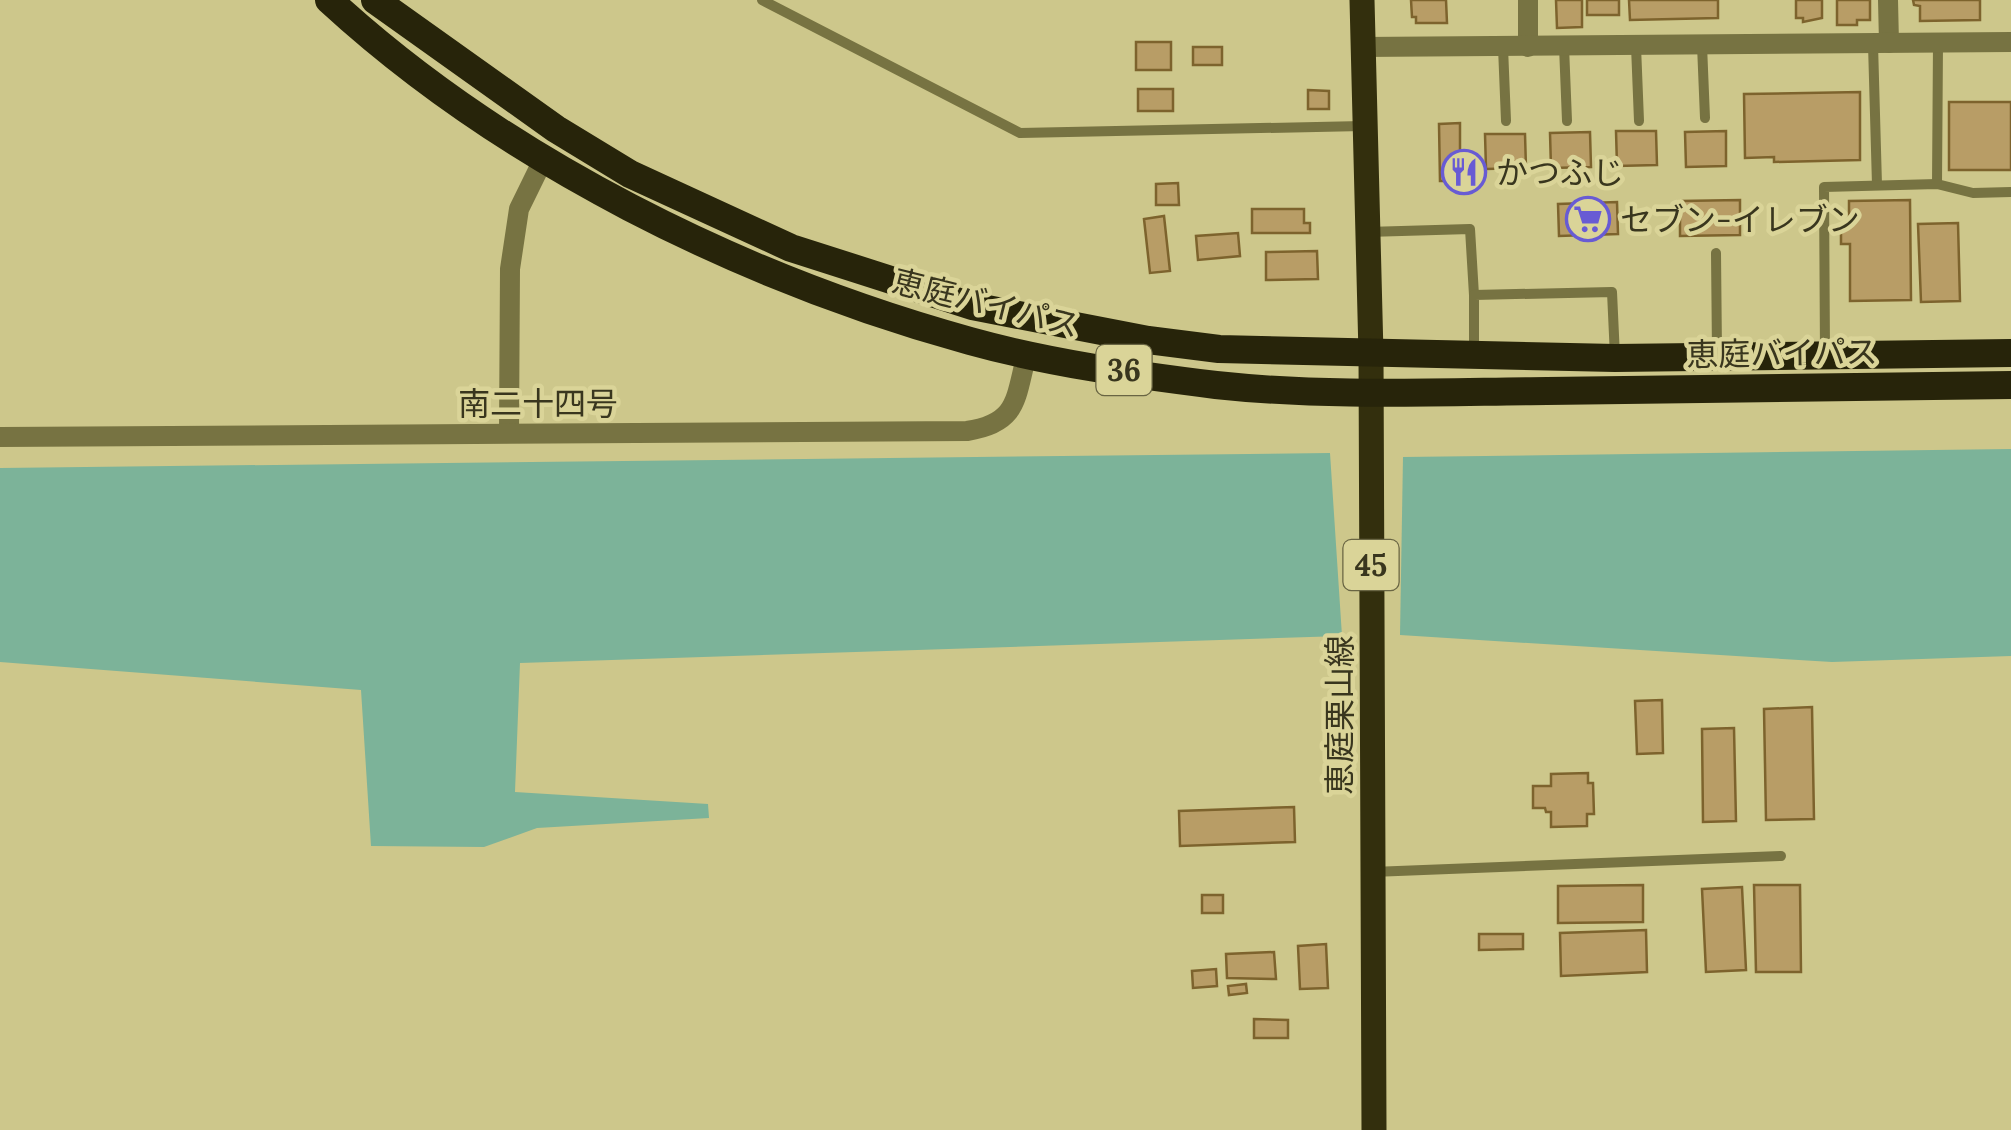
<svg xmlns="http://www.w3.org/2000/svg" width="2011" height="1130" font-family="Lora,'Noto Sans JP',serif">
<rect width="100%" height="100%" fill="#cdc78b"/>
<!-- green -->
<g fill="#7cb399">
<path d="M2011,449V656L1832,662L1400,635L1403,457Z"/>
<path d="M1330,453L1342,636L520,663L515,792L708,804L709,818L537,828L484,847L371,846L361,690L0,662V468Z"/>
</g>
<!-- building -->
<g fill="#b89d66" stroke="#7d632d" stroke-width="2.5">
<path d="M1411,0H1446L1447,23H1416V17H1412Z"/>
<path d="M1556,0H1582V27L1557,28Z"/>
<rect x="1587" y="0" width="32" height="15"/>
<path d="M1629,0H1718V18L1630,20Z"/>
<path d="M1796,0H1822V18L1803,22V18H1796Z"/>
<path d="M1837,0H1870V20H1857V25H1837Z"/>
<path d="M1913,0H1980V20L1920,21V6L1914,5Z"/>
<rect x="1136" y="42" width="35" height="28"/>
<rect x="1193" y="47" width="29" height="18"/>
<rect x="1138" y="89" width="35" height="22"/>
<path d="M1308,90L1329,91V109H1308Z"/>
<path d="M1860,92V160L1774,162V157L1745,158L1744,94Z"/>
<rect x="1949" y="102" width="62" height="68"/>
<path d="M1460,123V158H1468L1469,181H1440L1439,124Z"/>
<path d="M1616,131H1656L1657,165L1617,166Z"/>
<path d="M1726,131V166L1686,167L1685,132Z"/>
<path d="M1590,132L1591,167L1551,168L1550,133Z"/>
<path d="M1485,134H1525L1526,168L1486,169Z"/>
<path d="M1178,183L1179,205H1156V184Z"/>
<path d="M1740,200V235L1680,236V201Z"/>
<path d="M1910,200L1911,300L1850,301V244H1841V228H1849V201Z"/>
<path d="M1617,202L1618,234L1559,236L1558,204Z"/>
<path d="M1252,209H1304V223H1310V233H1252Z"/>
<path d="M1164,216L1170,271L1150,273L1144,219Z"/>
<path d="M1958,223L1960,301L1921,302L1918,224Z"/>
<path d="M1238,233L1240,256L1198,260L1196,236Z"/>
<path d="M1317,251L1318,279L1266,280V252Z"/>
<path d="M1662,700L1663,753L1637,754L1635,701Z"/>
<path d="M1812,707L1814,819L1766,820L1764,709Z"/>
<path d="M1734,728L1736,821L1703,822L1702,729Z"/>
<path d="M1588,773V783H1593L1594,814H1587V826L1551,827V812H1546L1545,808H1533V786H1551V774Z"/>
<path d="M1294,807L1295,842L1180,846L1179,811Z"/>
<path d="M1643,885V922L1558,923V886Z"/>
<path d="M1754,885H1800L1801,972H1756Z"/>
<path d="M1742,887L1746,970L1706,972L1702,889Z"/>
<rect x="1202" y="895" width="21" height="18"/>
<path d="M1646,930L1647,972L1561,976L1560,933Z"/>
<path d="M1479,934H1523V949L1479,950Z"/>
<path d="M1326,944L1328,988L1300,989L1298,946Z"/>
<path d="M1274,952L1276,979L1227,978L1226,954Z"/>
<path d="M1216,969L1217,986L1193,988L1192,971Z"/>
<path d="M1246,984L1247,993L1229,995L1228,986Z"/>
<path d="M1254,1019L1288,1020V1038H1254Z"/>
</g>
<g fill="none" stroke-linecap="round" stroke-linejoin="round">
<!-- service -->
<g stroke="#777342" stroke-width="10">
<path d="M762,0L1020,133L1363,126"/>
<path d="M1873,44L1877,185"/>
<path d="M1702,45L1705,118"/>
<path d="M1564,46L1567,121"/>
<path d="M1636,46L1639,121"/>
<path d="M1503,47L1506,121"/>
<path d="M1937,184L1938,43"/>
<path d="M1367,232L1470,229L1474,295"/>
<path d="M1716,253L1717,352"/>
<path d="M1474,350V295L1612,292L1615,357"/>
<path d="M1825,353L1824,187L1937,184L1973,193L2011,192"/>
<path d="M1372,872L1781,856"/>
</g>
<!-- minor -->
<g stroke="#777342" stroke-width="20">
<path d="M1528,0V47"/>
<path d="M509,433L510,269L519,209L544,158"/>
<path d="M0,437L967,431C1019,423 1015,398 1027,354"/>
</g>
<!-- tertiary -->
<g stroke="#777342" stroke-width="20">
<path d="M1888,0L1889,43"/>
<path d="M1362,47L2011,42"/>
</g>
<!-- primary -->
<path stroke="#332f0d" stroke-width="25" d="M1362,0L1371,354L1374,1130"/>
<!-- trunk -->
<g stroke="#27240a" stroke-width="28">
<path d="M329,0C504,161 742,278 970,341C1049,363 1135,375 1216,385C1326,397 1437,392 1547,391C1701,389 1856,387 2011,385"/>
<path d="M375,0L556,129L630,174L791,248L972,306L1148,340L1219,349L1615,358L2011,353"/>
</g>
</g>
<!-- icons -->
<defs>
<symbol id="restaurant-ring" viewBox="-11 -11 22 22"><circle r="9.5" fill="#dad498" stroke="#685bd4" stroke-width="1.5"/><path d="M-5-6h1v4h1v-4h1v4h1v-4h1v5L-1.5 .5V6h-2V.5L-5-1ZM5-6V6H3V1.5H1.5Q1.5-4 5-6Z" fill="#685bd4"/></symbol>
<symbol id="supermarket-ring" viewBox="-11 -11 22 22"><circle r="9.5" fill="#dad498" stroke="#685bd4" stroke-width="1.5"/><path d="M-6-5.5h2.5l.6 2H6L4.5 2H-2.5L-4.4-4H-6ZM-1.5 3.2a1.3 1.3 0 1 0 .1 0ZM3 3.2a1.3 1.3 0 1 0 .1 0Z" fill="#685bd4"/></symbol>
</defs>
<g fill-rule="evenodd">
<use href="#restaurant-ring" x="1439" y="147" width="50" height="50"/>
<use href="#supermarket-ring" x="1563" y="194" width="50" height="50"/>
</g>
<g text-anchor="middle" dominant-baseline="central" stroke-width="9" stroke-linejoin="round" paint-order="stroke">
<!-- shield labels -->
<g fill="#dad498" stroke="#696543" stroke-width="2.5">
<rect x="1096.5" y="345" width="55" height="50" rx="8"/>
<rect x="1343.5" y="540" width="55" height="50" rx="8"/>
</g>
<g font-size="30" font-weight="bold" fill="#39361e">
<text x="1124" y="370">36</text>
<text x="1371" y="565">45</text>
</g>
<!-- poi labels -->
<g font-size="32" fill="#39361e" stroke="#dad498" text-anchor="start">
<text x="1496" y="172">かつふじ</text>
<text x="1620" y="219">セブン-イレブン</text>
</g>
<!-- street labels -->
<g font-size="32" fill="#39361e" stroke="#dad498">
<text transform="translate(986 303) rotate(14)">恵庭バイパス</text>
<text transform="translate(1782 353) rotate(-1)">恵庭バイパス</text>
<text x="538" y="403">南二十四号</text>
<text transform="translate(1339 715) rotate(-90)">恵庭栗山線</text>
</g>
</g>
</svg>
